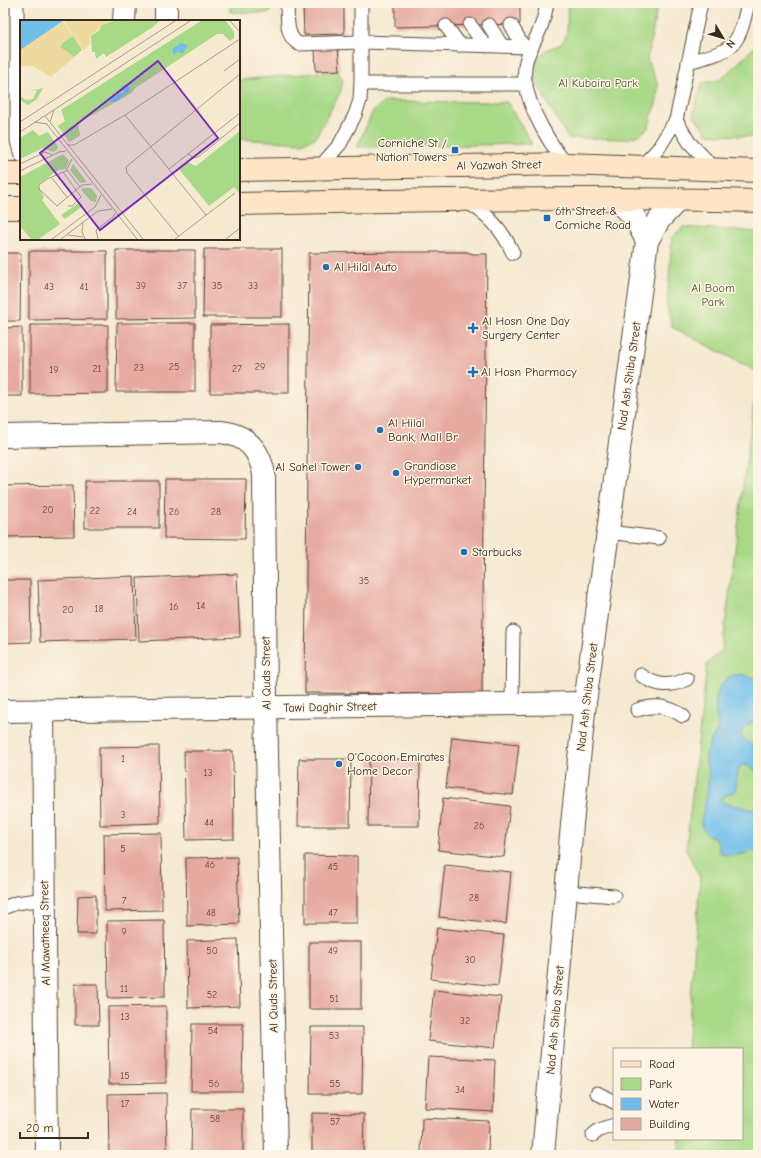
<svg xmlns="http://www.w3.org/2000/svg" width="761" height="1158" font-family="'Comic Neue',sans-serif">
<rect width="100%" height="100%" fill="#fcf5e5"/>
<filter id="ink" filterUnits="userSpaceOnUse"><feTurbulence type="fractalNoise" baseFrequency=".025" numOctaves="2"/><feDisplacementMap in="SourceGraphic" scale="8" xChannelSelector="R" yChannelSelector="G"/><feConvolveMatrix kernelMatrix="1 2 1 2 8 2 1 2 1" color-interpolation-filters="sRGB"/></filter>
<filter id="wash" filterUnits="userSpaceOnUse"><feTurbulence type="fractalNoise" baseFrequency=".012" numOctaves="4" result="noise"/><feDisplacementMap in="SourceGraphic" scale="16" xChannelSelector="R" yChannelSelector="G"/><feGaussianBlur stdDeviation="0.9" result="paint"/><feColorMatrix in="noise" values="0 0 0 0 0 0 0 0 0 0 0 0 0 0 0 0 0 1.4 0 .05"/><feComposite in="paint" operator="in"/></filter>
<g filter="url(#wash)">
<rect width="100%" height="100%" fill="#f5e9d0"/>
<!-- green -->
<g fill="#a8d987" stroke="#728252">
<path d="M230,3H272L269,13L230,12Z"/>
<path d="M568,3H658L647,60L653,72L658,85L657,101L648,128L639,135L627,139L568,138L535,81V68L538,58L547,49L559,45L565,39L567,30Z"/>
<path d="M758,46V137L708,134L693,114L702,83L720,80L755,47Z"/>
<path d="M338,71L343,81L340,93L315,138L302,143L239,139V80Z"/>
<path d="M386,101L507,102L532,144L357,147L373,111Z"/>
<path d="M683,227L758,232V1155H678L680,1139H742V1049H687L700,878L686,849L707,664L722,650L758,372L672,327L667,306L672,237Z"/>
</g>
<!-- water -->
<path fill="#70bfeb" stroke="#567484" d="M741,674L753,678L758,682V718L744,728L741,735C743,740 749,742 753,746C758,754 758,763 758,772L746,765H741L738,772L735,791L721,798V801L724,803L758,811V850C746,853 730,859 719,852V844L715,838L708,835L702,828L701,821L706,800L709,773L706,764V755L711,740L719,727C714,712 713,687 729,677C732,675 737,675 741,674Z"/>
<g id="blocks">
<!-- building -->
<g fill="#e7aaa1">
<path d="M303,3H344V34L304,35Z"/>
<path d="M395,3H520V24L395,27Z"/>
<path d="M338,47L340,70L316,71L315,48Z"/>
<path d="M204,249H282V317H203Z"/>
<path d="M116,250H195V318L116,319Z"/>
<path d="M29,251H107V319L29,320Z"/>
<path d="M403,252H467L473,254H487L482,694L305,693L309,253Z"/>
<path d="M3,253H21L20,321H3Z"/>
<path d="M117,323H195V392H116Z"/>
<path d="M289,324V393H210V325Z"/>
<path d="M30,325H108V393L30,394Z"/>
<path d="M22,327V396H3V328Z"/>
<path d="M165,479H246L245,539L164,538Z"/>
<rect x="85" y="481" width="74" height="47"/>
<path d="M73,485L74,536L3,537V486Z"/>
<path d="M237,574L240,637L139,641L137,578Z"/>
<path d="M134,576L136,639L40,642L38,580Z"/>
<path d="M3,580H30L31,642L3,643Z"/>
<path d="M452,737L519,744L513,795L446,788Z"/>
<path d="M159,746L160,823L100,825L99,747Z"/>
<path d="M184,751H233L234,839L186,840Z"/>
<path d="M299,759H351L350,826H298Z"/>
<path d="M369,759H420L419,826H368Z"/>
<path d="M443,798L510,806L504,857L438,850Z"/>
<path d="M161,833L162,910L105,911L104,834Z"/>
<path d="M305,855L357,856V923H305Z"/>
<path d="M237,857L239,924L187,926L186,858Z"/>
<path d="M445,865L511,872L506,924L439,917Z"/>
<path d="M96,895V934H77L78,896Z"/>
<path d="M164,920L165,997L108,998L107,921Z"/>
<path d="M437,928L504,935L498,986L431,979Z"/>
<path d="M238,939L240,1006L188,1008L187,941Z"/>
<rect x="309" y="942" width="52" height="67"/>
<path d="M75,984H98L99,1025H75Z"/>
<path d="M434,990L501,997L495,1048L428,1041Z"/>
<path d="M166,1006V1083L109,1084L108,1007Z"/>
<path d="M192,1024H243L242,1091H191Z"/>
<path d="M311,1027H363L362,1094H310Z"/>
<path d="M428,1057L495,1060L493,1112L425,1108Z"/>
<path d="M166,1093L167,1155H109L108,1094Z"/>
<path d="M192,1109H243V1155H191Z"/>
<path d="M312,1113L364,1114L363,1155H312Z"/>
<path d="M422,1118L489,1121L488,1155H421Z"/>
</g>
</g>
</g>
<g filter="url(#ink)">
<use href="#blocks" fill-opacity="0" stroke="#574739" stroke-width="1"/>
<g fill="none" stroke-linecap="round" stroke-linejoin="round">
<defs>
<g id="lane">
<path d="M17,3V141L21,155"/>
<path d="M287,3C288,17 285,37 299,44L361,42L532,47"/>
<path d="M547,3C545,15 542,27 536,38C533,45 528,53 526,61C518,93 547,140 566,164"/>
<path d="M470,25L485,45"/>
<path d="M489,25L502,46"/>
<path d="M511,25L523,46"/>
<path d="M446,26L460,45"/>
<path d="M688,62C733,50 738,50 748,3"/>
<path d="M361,84H526"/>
<path d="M676,120L689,142L715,169"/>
<path d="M642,166L658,149L676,120L701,3"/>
<path d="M319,168L340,144L355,115L360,100L361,84V3"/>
<path d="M466,202C488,213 503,231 513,253"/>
<path d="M608,532L659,538"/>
<path d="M641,675C657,687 670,687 687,679"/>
<path d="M512,704L513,632"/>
<path d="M637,710C655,704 668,706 683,716"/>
<path d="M566,892L614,896"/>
<path d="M3,908L16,903L45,899"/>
<path d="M597,1093L614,1102"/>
<path d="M593,1135L599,1130L614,1125"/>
</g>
<g id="street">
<path d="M124,21L125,3"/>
<path d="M166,21V3"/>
<path d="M617,199L635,218L647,241"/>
<path d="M3,436L221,432C246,435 259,448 264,474L266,707L276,1155"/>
<path d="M43,710L47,1155"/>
<path d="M3,711L585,703"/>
<path d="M543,1155L572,824L585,703L647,241L659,220L679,199"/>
</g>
<g id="secondary">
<path d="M239,170L566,164L758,171"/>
<path d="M3,173H21"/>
<path d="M239,204C412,200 585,197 758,201"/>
<path d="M3,208H21"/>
</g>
</defs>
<!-- lane casing -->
<use href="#lane" stroke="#574739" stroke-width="15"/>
<!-- street casing -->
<use href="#street" stroke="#574739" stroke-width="24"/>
<!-- secondary casing -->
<use href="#secondary" stroke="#574739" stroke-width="24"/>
<!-- lane -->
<use href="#lane" stroke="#fff" stroke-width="13"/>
<!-- street -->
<use href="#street" stroke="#fff" stroke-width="22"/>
<!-- secondary -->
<use href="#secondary" stroke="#fde5c5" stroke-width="22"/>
</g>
</g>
<!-- markers -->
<g fill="#1f6fb2" stroke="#fcf5e5" stroke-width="1.5">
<rect x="451" y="146" width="8" height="8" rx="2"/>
<rect x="543" y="214" width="8" height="8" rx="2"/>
<circle cx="326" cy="267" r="4"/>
<path d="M471 322h4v4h4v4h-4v4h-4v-4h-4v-4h4z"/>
<path d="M471 366h4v4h4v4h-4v4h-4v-4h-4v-4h4z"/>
<circle cx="380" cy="430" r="4"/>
<circle cx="358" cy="467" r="4"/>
<circle cx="396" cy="473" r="4"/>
<circle cx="464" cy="552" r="4"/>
<circle cx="339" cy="764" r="4"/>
</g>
<g text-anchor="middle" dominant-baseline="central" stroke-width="3" stroke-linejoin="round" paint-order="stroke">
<!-- number labels -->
<g font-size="10" fill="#664a3f">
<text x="141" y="286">39</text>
<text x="182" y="286">37</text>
<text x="217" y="286">35</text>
<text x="253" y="286">33</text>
<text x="49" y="287">43</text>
<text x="84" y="287">41</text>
<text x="174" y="367">25</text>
<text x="260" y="367">29</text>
<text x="139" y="368">23</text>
<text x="97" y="369">21</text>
<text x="237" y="369">27</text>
<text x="54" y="370">19</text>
<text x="48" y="510">20</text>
<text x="95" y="511">22</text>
<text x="132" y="512">24</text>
<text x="174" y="512">26</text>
<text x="216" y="512">28</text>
<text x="364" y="581">35</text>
<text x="201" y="606">14</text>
<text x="174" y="607">16</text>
<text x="99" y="609">18</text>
<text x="68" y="610">20</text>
<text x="123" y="759">1</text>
<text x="208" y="773">13</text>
<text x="123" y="815">3</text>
<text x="209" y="823">44</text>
<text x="479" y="826">26</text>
<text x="123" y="849">5</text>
<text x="210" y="865">46</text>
<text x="333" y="867">45</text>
<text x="474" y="898">28</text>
<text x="124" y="901">7</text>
<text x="211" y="913">48</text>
<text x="333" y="913">47</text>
<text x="124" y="932">9</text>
<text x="212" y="951">50</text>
<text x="333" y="951">49</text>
<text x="470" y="960">30</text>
<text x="124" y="989">11</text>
<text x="212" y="995">52</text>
<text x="334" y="999">51</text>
<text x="125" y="1017">13</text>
<text x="465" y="1021">32</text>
<text x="213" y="1031">54</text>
<text x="334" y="1036">53</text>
<text x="125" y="1076">15</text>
<text x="214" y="1084">56</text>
<text x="335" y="1084">55</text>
<text x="460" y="1090">34</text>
<text x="125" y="1104">17</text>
<text x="215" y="1119">58</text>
<text x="335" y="1122">57</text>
</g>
<!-- park labels -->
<g font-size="12" fill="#565638" stroke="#fcf5e5">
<text x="598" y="83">Al Kubaira Park</text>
<text x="713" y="288">Al Boom<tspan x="713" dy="14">Park</tspan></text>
</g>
<!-- poi labels -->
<g font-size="12" fill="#3b2a1e" stroke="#fcf5e5" text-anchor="start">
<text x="447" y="143" text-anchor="end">Corniche St /<tspan x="447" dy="14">Nation Towers</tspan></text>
<text x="555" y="211">6th Street &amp;<tspan x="555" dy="14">Corniche Road</tspan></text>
<text x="334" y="267">Al Hilal Auto</text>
<text x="482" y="321">Al Hosn One Day<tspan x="482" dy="14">Surgery Center</tspan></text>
<text x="481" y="372">Al Hosn Pharmacy</text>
<text x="388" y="423">Al Hilal<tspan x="388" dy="14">Bank, Mall Br</tspan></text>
<text x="404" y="466">Grandiose<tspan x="404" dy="14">Hypermarket</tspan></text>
<text x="350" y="467" text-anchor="end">Al Sahel Tower</text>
<text x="472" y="552">Starbucks</text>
<text x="347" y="757">O'Cocoon Emirates<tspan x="347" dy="14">Home Decor</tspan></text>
</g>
<!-- street labels -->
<g font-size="12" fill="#3b2a1e" stroke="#fcf5e5">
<text transform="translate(499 165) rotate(-1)">Al Yazwah Street</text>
<text transform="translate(629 376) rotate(-82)">Nad Ash Shiba Street</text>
<text transform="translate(266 673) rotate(-91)">Al Quds Street</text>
<text transform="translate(587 697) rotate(-83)">Nad Ash Shiba Street</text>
<text transform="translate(330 707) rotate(-1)">Tawi Daghir Street</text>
<text transform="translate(45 933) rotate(-91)">Al Mawatheeq Street</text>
<text transform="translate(273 996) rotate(-91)">Al Quds Street</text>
<text transform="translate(555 1020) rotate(-85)">Nad Ash Shiba Street</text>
</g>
</g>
<!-- overview -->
<g transform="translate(20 20)">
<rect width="220" height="220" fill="#f5e9d0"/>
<path d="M94,1H139L133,7L86,37L84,33L76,39L75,32H72L71,16L80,10L81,5ZM181,1H206L214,12V18L210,21L203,14H197L114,69L112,73L58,103L60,116L49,122L38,106L45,101L41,90ZM53,16L62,30L54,37L40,27L43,22ZM23,68L17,79L8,85L0,80V76L6,80L13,79L17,70L8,71ZM13,110L19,116L28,112L38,127L37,130L33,132L23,128L0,139V118ZM220,111V174L214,167L189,186L159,149L167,142L176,146ZM43,134L49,141L46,149L38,150L18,165L24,177L22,180L40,204L19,219H11L0,206V157ZM53,144L67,162L60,163L50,150ZM63,168H71L77,176L76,182L71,181L61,170ZM60,182L63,186L45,199L41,195Z" fill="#a8d987"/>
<path d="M44,1H94L81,5V8L70,16V24L63,31ZM43,2L53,16L43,22L40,27L54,37L52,39L31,57L13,46H0V29Z" fill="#eeda9e"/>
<path d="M0,1H43L0,30ZM161,23L168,25L163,33H158L160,29L154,35L152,29ZM106,65L110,68L108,73L95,82L90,81V77L96,76L98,71L99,74L105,73L101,66Z" fill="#70bfeb"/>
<path fill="none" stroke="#ab9d89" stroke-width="1" d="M210,1L220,12M204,51L220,39M105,95L186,195M25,96L123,219M0,102L155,1M14,102L27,104M30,102L34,90M26,103L117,219M0,112L170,1M47,125H54L105,95L220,19M168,134L174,138L178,137L220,103M52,139L46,151L27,159L19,165V169L37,186L62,165L72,164M0,144L25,132L32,135M149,149L220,93M47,150L60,167M0,151L39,132L46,131M43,152L61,177L52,186H48M31,157L47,177M63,203L62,212L65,219M48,215L63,217M159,217L107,153L106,147L220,54M32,219L75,187L81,175M41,219L78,191L92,189M78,219L76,210L93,197L95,193M155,219L215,173M206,219L220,208"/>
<path fill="#7b2cbf" fill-opacity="0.15" stroke="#7b2cbf" stroke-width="2" d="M138,41L198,118L80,210L20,133Z"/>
<rect width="220" height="220" fill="none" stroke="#3b2a1e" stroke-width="2"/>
</g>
<!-- margin -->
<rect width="761" height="1158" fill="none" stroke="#fcf5e5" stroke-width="16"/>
<!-- legend -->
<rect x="613" y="1048" width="130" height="92" fill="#fcf5e5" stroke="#afa495"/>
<rect x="621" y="1061" width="20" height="6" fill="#fde5c5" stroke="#afa495"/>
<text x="649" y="1068" font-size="12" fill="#3b2a1e">Road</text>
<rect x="621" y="1078" width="20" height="12" fill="#a8d987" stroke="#afa495"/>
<text x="649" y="1088" font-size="12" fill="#3b2a1e">Park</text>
<rect x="621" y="1098" width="20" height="12" fill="#70bfeb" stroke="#afa495"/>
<text x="649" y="1108" font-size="12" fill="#3b2a1e">Water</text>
<rect x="621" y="1118" width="20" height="12" fill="#e7aaa1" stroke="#afa495"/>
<text x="649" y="1128" font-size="12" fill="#3b2a1e">Building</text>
<!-- north arrow -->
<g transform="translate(723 38) rotate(128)" stroke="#fcf5e5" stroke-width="3" paint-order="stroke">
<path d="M0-3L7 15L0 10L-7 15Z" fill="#3b2a1e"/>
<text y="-6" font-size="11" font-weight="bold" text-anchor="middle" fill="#3b2a1e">N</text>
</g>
<!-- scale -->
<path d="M20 1132v6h68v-6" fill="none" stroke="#3b2a1e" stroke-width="2"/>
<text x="26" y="1132" font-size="12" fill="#3b2a1e" stroke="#fcf5e5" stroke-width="3" paint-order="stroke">20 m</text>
</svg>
